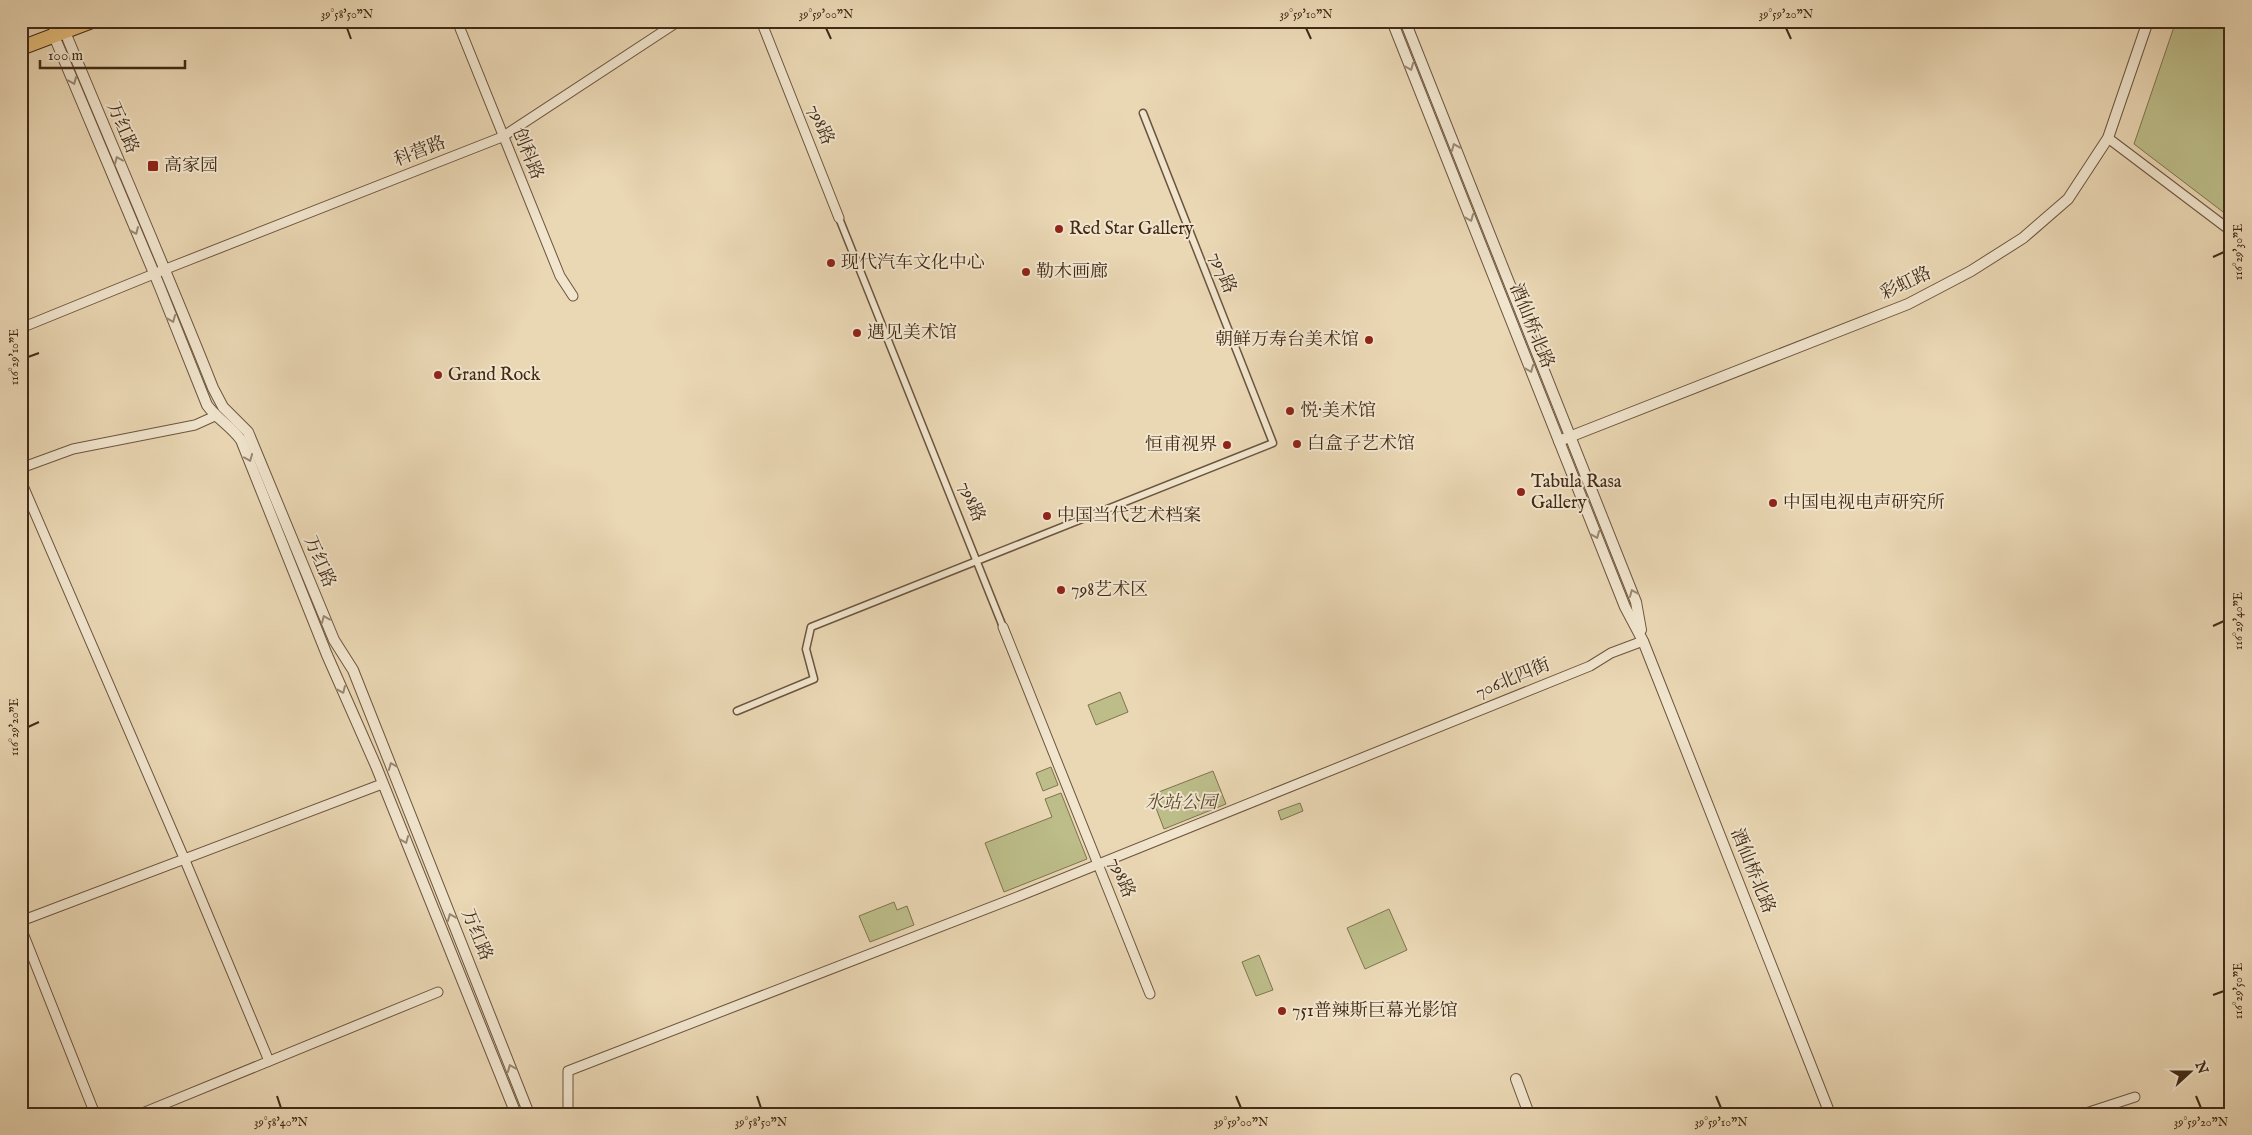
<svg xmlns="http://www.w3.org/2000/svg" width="2252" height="1135" font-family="'IM FELL English','Noto Serif SC',serif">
<rect width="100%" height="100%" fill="#ead7b4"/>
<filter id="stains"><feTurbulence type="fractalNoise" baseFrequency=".004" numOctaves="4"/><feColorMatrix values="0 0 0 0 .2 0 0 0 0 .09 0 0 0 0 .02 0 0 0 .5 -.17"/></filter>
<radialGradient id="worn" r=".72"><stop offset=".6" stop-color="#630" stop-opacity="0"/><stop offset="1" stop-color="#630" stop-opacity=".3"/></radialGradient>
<!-- green -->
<g fill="#bcbd89" stroke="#7f7450">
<path d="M2176,21H2231V218L2134,144Z"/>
<path d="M1120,692L1128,712L1096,725L1088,705Z"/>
<path d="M1051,767L1058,785L1043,791L1036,773Z"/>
<path d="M1213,771L1226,804L1164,829L1151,795Z"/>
<path d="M1061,793L1087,859L1004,892L985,843L1052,817L1045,799Z"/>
<path d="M1300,803L1303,811L1281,820L1278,811Z"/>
<path d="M894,902L897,910L907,906L914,925L870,942L859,916Z"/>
<path d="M1389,909L1407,950L1365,969L1347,928Z"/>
<path d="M1259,955L1273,990L1256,996L1242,962Z"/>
</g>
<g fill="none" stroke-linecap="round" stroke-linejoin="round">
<defs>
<g id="pedestrian">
<path d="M839,218L1003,627"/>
<path d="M737,711L814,679L806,649L811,627L1273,443L1143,113"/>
</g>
<g id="minor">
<path d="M457,21L560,276L573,296"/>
<path d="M761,21L839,218"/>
<path d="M2108,138L2231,231"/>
<path d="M21,328L166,269L502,137L679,21"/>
<path d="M21,468L73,449L195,425L215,416"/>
<path d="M21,481L184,858L269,1061"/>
<path d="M1003,627L1150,994"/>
<path d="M21,921L382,784"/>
<path d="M21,928L95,1114"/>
<path d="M140,1114L438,992"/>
<path d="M568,1114V1071L1022,895L1590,666L1611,653L1643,641"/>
<path d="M2083,1114L2135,1097"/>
</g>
<g id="tertiary">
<path d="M1392,21L1625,607L1643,641L1830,1114"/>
<path d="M1405,21L1636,602L1641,630"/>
<path d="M65,32C114,151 166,269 213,388L223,407L248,432L334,640L353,670L529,1114"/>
<path d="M54,36L159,285L207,405C217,419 231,426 241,440L327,655L376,766L516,1114"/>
<path d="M1559,441L1908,304L1971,271L2023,238L2068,199L2108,138L2148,21"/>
<path d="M1516,1079L1529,1114"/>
</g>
<path id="secondary" d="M54,36L58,21"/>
<g id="primary">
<path d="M21,24L28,21"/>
<path d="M21,48L92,21"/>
</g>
</defs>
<!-- pedestrian casing -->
<use href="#pedestrian" stroke="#6c553e" stroke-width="9"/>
<!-- minor casing -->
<use href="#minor" stroke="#6c553e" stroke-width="11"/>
<!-- tertiary casing -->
<use href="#tertiary" stroke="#6c553e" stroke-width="12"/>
<!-- secondary casing -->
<use href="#secondary" stroke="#422a16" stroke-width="15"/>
<!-- primary casing -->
<use href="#primary" stroke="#422a16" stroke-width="16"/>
<!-- pedestrian -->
<use href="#pedestrian" stroke="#f1e5ce" stroke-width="6"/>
<!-- minor -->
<use href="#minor" stroke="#f1e5ce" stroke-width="9"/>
<!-- tertiary -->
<use href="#tertiary" stroke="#f1e5ce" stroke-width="10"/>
<!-- secondary -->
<use href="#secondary" stroke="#f1e5ce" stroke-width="12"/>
<!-- primary -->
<use href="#primary" stroke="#e5bc7a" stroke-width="14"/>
</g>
<!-- one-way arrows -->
<defs><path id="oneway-chevron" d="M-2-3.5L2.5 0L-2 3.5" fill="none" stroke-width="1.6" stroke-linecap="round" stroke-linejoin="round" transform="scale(1.25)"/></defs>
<g stroke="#9a8872">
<use href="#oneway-chevron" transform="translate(1410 67) rotate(68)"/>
<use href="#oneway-chevron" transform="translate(73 81) rotate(67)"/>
<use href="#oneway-chevron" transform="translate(1455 147) rotate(-112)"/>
<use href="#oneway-chevron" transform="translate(118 160) rotate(-113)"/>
<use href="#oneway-chevron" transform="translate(1470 218) rotate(68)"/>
<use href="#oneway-chevron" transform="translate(135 231) rotate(66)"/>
<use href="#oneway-chevron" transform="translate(172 319) rotate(68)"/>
<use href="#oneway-chevron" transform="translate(1530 369) rotate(68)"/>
<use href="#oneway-chevron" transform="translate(249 458) rotate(68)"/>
<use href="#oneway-chevron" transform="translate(1596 535) rotate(68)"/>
<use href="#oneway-chevron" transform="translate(1633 593) rotate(-112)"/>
<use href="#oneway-chevron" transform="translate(325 619) rotate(-113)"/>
<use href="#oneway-chevron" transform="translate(342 690) rotate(66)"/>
<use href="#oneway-chevron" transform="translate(392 766) rotate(-112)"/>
<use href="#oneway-chevron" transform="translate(405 840) rotate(68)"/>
<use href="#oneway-chevron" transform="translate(451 917) rotate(-112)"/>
<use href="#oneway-chevron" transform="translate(511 1068) rotate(-112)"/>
</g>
<!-- ticks -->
<path fill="none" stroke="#422a16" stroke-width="2" d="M347,28L351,39M826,28L831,39M1306,28L1311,39M1786,28L1791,39M2213,257L2224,252M28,357L39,353M2213,626L2224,621M28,727L39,722M2213,995L2224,991M277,1096L281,1108M757,1096L761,1108M1236,1096L1241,1108M1716,1096L1721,1108M2196,1096L2201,1108"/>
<!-- markers -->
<g fill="#8f2418" stroke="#f1e5ce" stroke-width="2">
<rect x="147" y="160" width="12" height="12" rx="2.5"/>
<circle cx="1059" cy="229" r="5"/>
<circle cx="831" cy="263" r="5"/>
<circle cx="1026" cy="272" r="5"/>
<circle cx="857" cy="333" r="5"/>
<circle cx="1369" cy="340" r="5"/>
<circle cx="438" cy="375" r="5"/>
<circle cx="1290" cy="411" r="5"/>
<circle cx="1297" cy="444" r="5"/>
<circle cx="1227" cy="445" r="5"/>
<circle cx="1521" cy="492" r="5"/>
<circle cx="1773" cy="503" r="5"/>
<circle cx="1047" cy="516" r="5"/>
<circle cx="1061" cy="590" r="5"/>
<circle cx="1282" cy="1011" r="5"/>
</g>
<g text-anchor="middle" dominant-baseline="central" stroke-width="4" stroke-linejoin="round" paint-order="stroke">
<!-- street labels -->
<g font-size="18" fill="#422a16" stroke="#f1e5ce">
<text transform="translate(820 125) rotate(68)">798路</text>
<text transform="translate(122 128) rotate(67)">万红路</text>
<text transform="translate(420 152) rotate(-21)">科营路</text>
<text transform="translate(527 154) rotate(68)">创科路</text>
<text transform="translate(1222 273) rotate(68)">797路</text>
<text transform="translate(1906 284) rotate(-25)">彩虹路</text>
<text transform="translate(1531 326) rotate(68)">酒仙桥北路</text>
<text transform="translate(971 502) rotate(68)">798路</text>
<text transform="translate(319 562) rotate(67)">万红路</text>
<text transform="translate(1513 679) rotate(-22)">706北四街</text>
<text transform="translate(1752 871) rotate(68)">酒仙桥北路</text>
<text transform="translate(1121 878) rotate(68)">798路</text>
<text transform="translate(476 935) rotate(68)">万红路</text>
</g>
<!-- poi labels -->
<g font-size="18" fill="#422a16" stroke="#f1e5ce" text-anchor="start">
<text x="164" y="166">高家园</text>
<text x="1069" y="229">Red Star Gallery</text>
<text x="841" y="263">现代汽车文化中心</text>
<text x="1036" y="272">勒木画廊</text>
<text x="867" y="333">遇见美术馆</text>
<text x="1359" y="340" text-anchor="end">朝鲜万寿台美术馆</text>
<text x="448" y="375">Grand Rock</text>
<text x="1300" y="411">悦·美术馆</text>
<text x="1307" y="444">白盒子艺术馆</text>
<text x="1217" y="445" text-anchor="end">恒甫视界</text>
<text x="1531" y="482">Tabula Rasa<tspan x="1531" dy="21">Gallery</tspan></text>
<text x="1783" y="503">中国电视电声研究所</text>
<text x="1057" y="516">中国当代艺术档案</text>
<text x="1071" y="590">798艺术区</text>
<text x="1292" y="1011">751普辣斯巨幕光影馆</text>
</g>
<!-- park labels -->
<g font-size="18" font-style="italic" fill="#5a472d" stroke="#f1e5ce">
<text x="1181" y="803">水站公园</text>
</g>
</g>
<!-- margin -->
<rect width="2252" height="1135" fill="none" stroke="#ead7b4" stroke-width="55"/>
<!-- north arrow -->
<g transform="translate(2190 1072) rotate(69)" stroke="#f1e5ce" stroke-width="4" paint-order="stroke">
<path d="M0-4L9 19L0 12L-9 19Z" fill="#422a16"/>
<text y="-8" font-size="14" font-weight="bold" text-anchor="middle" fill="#422a16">N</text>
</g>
<!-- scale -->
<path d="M40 60v8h145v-8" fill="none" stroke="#422a16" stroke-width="2.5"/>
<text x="48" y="60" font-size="15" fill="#422a16" stroke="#f1e5ce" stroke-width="4" paint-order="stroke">100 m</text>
<rect x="28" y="28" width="2196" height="1080" fill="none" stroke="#422a16" stroke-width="2"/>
<g font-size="12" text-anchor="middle" fill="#422a16">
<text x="347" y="18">39°58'50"N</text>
<text x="826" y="18">39°59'00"N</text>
<text x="1306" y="18">39°59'10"N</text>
<text x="1786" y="18">39°59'20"N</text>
<text transform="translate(2238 252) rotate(-90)" y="4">116°29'30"E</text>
<text transform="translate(14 357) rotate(-90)" y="4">116°29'10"E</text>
<text transform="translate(2238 621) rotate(-90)" y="4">116°29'40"E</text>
<text transform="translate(14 727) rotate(-90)" y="4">116°29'20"E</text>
<text transform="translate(2238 991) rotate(-90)" y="4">116°29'50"E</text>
<text x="281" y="1126">39°58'40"N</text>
<text x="761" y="1126">39°58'50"N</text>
<text x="1241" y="1126">39°59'00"N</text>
<text x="1721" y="1126">39°59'10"N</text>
<text x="2201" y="1126">39°59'20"N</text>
</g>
<rect width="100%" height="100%" filter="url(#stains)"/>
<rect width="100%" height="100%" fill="url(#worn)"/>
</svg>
